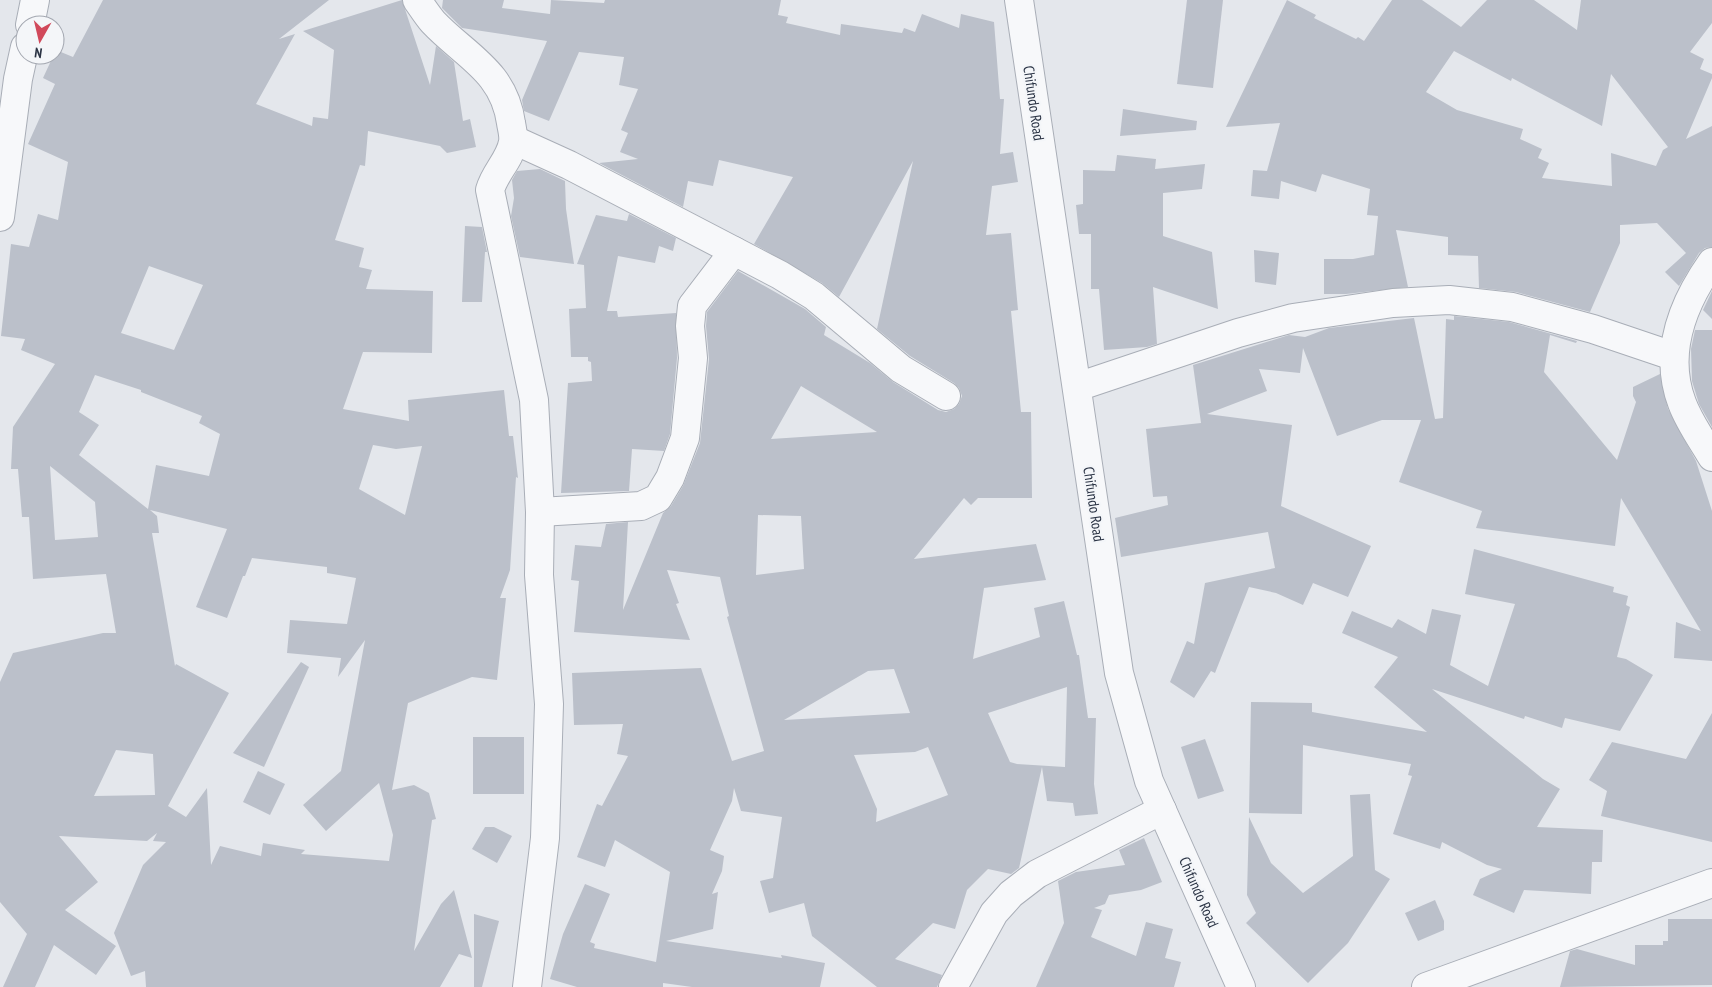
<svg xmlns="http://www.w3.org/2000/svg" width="1712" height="987" font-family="'PT Sans Narrow',sans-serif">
<rect width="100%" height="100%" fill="#e4e7ec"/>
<!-- building -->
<g fill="#bbc0ca" fill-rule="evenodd">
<path d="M103,0H329L279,39L295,34L256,104L312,126L313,117L328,119L334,50L303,31L402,0L430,85L436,46L454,62L463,121L470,119L476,147L447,153L440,146L368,131L365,166L360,165L335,240L364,248L359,267L372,270L366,289L433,291L432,353L363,352L343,409L409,421L408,400L504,390L509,436H513L518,478L516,477L510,570L500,598H506L497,680L472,677L408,703L392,790L414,785L429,793L436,819L432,820L414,951L441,904L454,890L472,958L459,954L440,987H146L145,971L131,976L114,933L143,865L166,842L153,841L157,833L147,841L59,836L98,882L65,910L116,946L96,975L54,945L35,987H3L27,934L0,902V682L13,653L103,633H116L106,574L33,579L29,517H22L18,469H11L13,427L55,364L21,350L25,339L1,336L11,244L29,247L38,214L58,220L68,162L28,144L55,84L43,78L56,50L73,57ZM149,266L203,285L174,350L121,333ZM95,375L141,390V392L202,416L199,423L220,434L209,476L156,465L148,509L79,455L99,425L79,412ZM373,445L396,449L422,446L405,515L359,489ZM50,466L95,502L98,537L55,540ZM150,510L227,529L196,607L227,618L243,576H245L252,558L327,567V573L356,578L347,624L290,620L287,653L341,658L338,677L365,640L341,771L303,805L326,831L379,783L393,835L389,861L301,854L305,850L263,843L261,856L220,846L211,865L207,788L186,817L168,806L229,693L176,664L175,666L152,533H159L157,516ZM116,750L153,754L155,795L94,796Z"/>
<path d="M443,0H504L502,8L550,14L551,0L604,3L605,0H781L778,15L788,17L786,23L840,35L841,24L902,33L904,28L915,32L922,14L959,28L961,14L994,22L1000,99H1004L1000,154L1013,152L1018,182L992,186L986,235L1011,233L1018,310L1011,311L1021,412H1031L1032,498H978L971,505L964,498L914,559L1036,544L1046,580L984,588L973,659L1040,637L1034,608L1064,601L1077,655H1079L1088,718H1096L1094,784L1098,814L1075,816L1073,803L1047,801L1042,767L1019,868L1011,874L988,869L967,890L955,929L933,923L895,959L942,975L937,987H877L812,936L804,903L769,913L760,881L773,878L782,817L741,811L734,788L732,801L710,850L724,856L722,871L712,894L718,892L713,929L666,941L782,958L781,955L825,963L820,987H692L663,983V987H577L550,979L563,934L585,884L610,894L590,942L595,944L594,948L656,962L670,872L615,840L605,867L577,857L597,804L602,806L628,756L617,754L623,724L574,725L572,673L701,668L732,761L764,751L727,617L729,616L720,577L667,570L679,603L676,604L690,640L574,632L579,581L571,580L575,545L601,547L606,524L628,522L623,610L663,513L671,506L683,486L700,443L709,359L706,326L707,312L738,271L805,309L826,327L824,335L870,363L893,382L938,410L946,412L954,409L959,404L962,396L959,388L954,383L910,356L877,329L913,161L839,297L822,283L754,244L793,177L719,160L713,186L688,181L683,207L599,163L638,159L620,152L628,133L621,130L638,89L619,85L624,57L579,52L549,121L524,111L522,100L547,41L462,28L442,8ZM801,386L877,432L771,439ZM758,515L801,516L804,569L756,575ZM894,669L910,713L784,720L868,671ZM1067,687L1065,767L1017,764L1010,762L988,713ZM928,747L948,795L876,822L877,809L854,755L915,752Z"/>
<path d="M1187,0H1223L1213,88L1177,84Z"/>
<path d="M1287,0L1316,15L1314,18L1356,39L1358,37L1364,41L1392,0H1422L1461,27L1487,0H1534L1577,30L1581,0H1712V23L1690,52L1704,59L1700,69L1712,74V78L1686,139L1712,126V247L1705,248L1699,253L1679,286L1665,272L1686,253L1657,223L1620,225V243L1590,312L1516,292L1479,288L1478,256L1448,255V237L1396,230L1408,287L1346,294H1324V259H1353L1374,255L1378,216L1367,215L1370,189L1322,174L1316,192L1281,181L1279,199L1251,196L1253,170L1267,171L1280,123L1226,127ZM1454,51L1511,81L1512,78L1602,126L1611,74L1668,147L1663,150L1656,166L1611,153L1612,186L1542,178L1549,163L1538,158L1542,149L1520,139L1523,129L1457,110L1426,92Z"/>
<path d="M1123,109L1197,121L1196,130L1120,136Z"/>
<path d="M1117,155L1156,159L1155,169L1205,164L1202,189L1163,193V236L1212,252L1218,309L1153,287L1157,344L1147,347L1104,350L1099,289H1091V234H1079L1076,205L1083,204V170L1115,171Z"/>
<path d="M540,169L565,181L566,209L574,264L520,257L511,216L514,198L512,180L517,171Z"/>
<path d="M629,214L676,238L673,251L659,246L655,263L618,256L607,311H617L618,317L676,313L677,358L670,434L664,451L632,449L629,491L561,493L568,383L592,381L591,362L588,361V357H571L569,309L586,308L584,265L577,264L596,215L627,221Z"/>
<path d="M465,226L482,227L487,252H485L482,302H462Z"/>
<path d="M1254,250L1279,253L1276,285L1255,282Z"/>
<path d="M1712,291V319L1703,310Z"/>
<path d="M1454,316L1509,322L1577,341L1576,343L1550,335L1544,372L1617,460L1636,402L1633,396V387L1660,374L1668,409L1696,461L1712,511V661L1674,658L1676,622L1701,631L1621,498L1615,546L1476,528L1482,511L1399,482L1421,420H1382L1337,436L1303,348L1300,373L1259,369L1267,391L1207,414L1292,425L1281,506L1371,546L1348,597L1313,583L1303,605L1276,593L1249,587L1215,673L1211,671L1194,698L1170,682L1187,641L1194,644L1205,583L1275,568L1268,532L1121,557L1115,518L1168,505L1167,496L1153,497L1146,429L1201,423L1193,365L1289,335L1305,337L1329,328L1414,318L1435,419L1443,418L1446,319L1454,320Z"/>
<path d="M1695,330H1712V427L1699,404L1692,381L1691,349Z"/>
<path d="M1474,549L1614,587L1613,592L1628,596L1626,605L1630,607L1617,657L1626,659L1653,675L1620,731L1565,718L1562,728L1525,716L1524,719L1432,689L1543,779L1560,789L1537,827L1603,830L1602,862H1592L1591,894L1524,890L1514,913L1473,895L1480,879L1502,869L1487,865L1442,842L1440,849L1393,834L1412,776L1408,775L1411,764L1303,745L1302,814L1249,813L1251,702L1312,703V712L1427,732L1374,687L1398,657L1342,633L1352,611L1392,628L1398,619L1426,634L1432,609L1461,615L1450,665L1488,686L1515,604L1465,594Z"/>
<path d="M301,662L309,667L264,767L233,753Z"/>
<path d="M1712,713V842L1601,816L1607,791L1589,780L1612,742L1686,759Z"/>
<rect x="473" y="737" width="51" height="57"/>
<path d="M1205,739L1224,791L1198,799L1181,747Z"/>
<path d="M258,771L285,784L270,815L243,802Z"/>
<path d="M1370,794L1375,870L1390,879L1348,943L1308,983L1246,923L1256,913L1247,895L1249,817L1271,863L1303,893L1353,856L1350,795Z"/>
<path d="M485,827H494L512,836L497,863L472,849Z"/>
<path d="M1144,838L1162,882L1141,890L1109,895L1105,904L1094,908L1102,910L1091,937L1136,956L1146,922L1173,929L1165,958L1181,962L1174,987H1036L1064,923L1058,881L1076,872L1125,865L1119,850Z"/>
<path d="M1435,900L1444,921V930L1418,941L1405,913Z"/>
<path d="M474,914L499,921L482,987H474Z"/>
<path d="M1668,919H1712V985L1560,987L1570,951L1577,949L1635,965V945H1663V941H1668Z"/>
</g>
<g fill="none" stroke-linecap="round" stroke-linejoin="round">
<defs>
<g id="minor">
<path d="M417,0C422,7 427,15 433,22C465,56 504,71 511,123C512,129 514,136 513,142C510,160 495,172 490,190L534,400L540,512L539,575L549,704L545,838L527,987"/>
<path d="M1019,0L1119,673L1149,781L1241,987"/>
<path d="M30,25L35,0"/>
<path d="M514,140L569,165L780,275L814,296L901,369L946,396"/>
<path d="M0,217L18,79L25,47"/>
<path d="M1712,262C1683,303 1663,353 1682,403C1689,422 1702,440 1712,457"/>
<path d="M1077,387L1238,333L1293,318L1393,303L1449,300L1512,307L1593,329L1673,356"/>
<path d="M540,512L641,506L658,498L670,478L685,438L693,358L690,326L692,306L734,251"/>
<path d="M953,987L994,913L1011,894L1037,874L1162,810"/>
<path d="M1426,987L1712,883"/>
</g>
</defs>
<!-- minor casing -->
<use href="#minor" stroke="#a9aeb7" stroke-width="30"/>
<!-- minor -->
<use href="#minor" stroke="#f7f8fa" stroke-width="28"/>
</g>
<g text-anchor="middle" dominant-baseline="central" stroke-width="4.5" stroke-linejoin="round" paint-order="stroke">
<!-- street labels -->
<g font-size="15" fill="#2b3445" stroke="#f4f6f9">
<text transform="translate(1034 103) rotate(82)">Chifundo Road</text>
<text transform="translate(1094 504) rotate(82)">Chifundo Road</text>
<text transform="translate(1199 892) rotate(66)">Chifundo Road</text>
</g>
</g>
<!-- north arrow -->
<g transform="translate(40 40) rotate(188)"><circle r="24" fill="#f4f6f9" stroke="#a4a8b1"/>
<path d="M0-4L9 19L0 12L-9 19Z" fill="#d1495b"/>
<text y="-8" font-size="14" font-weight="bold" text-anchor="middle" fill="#2b3445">N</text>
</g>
</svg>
